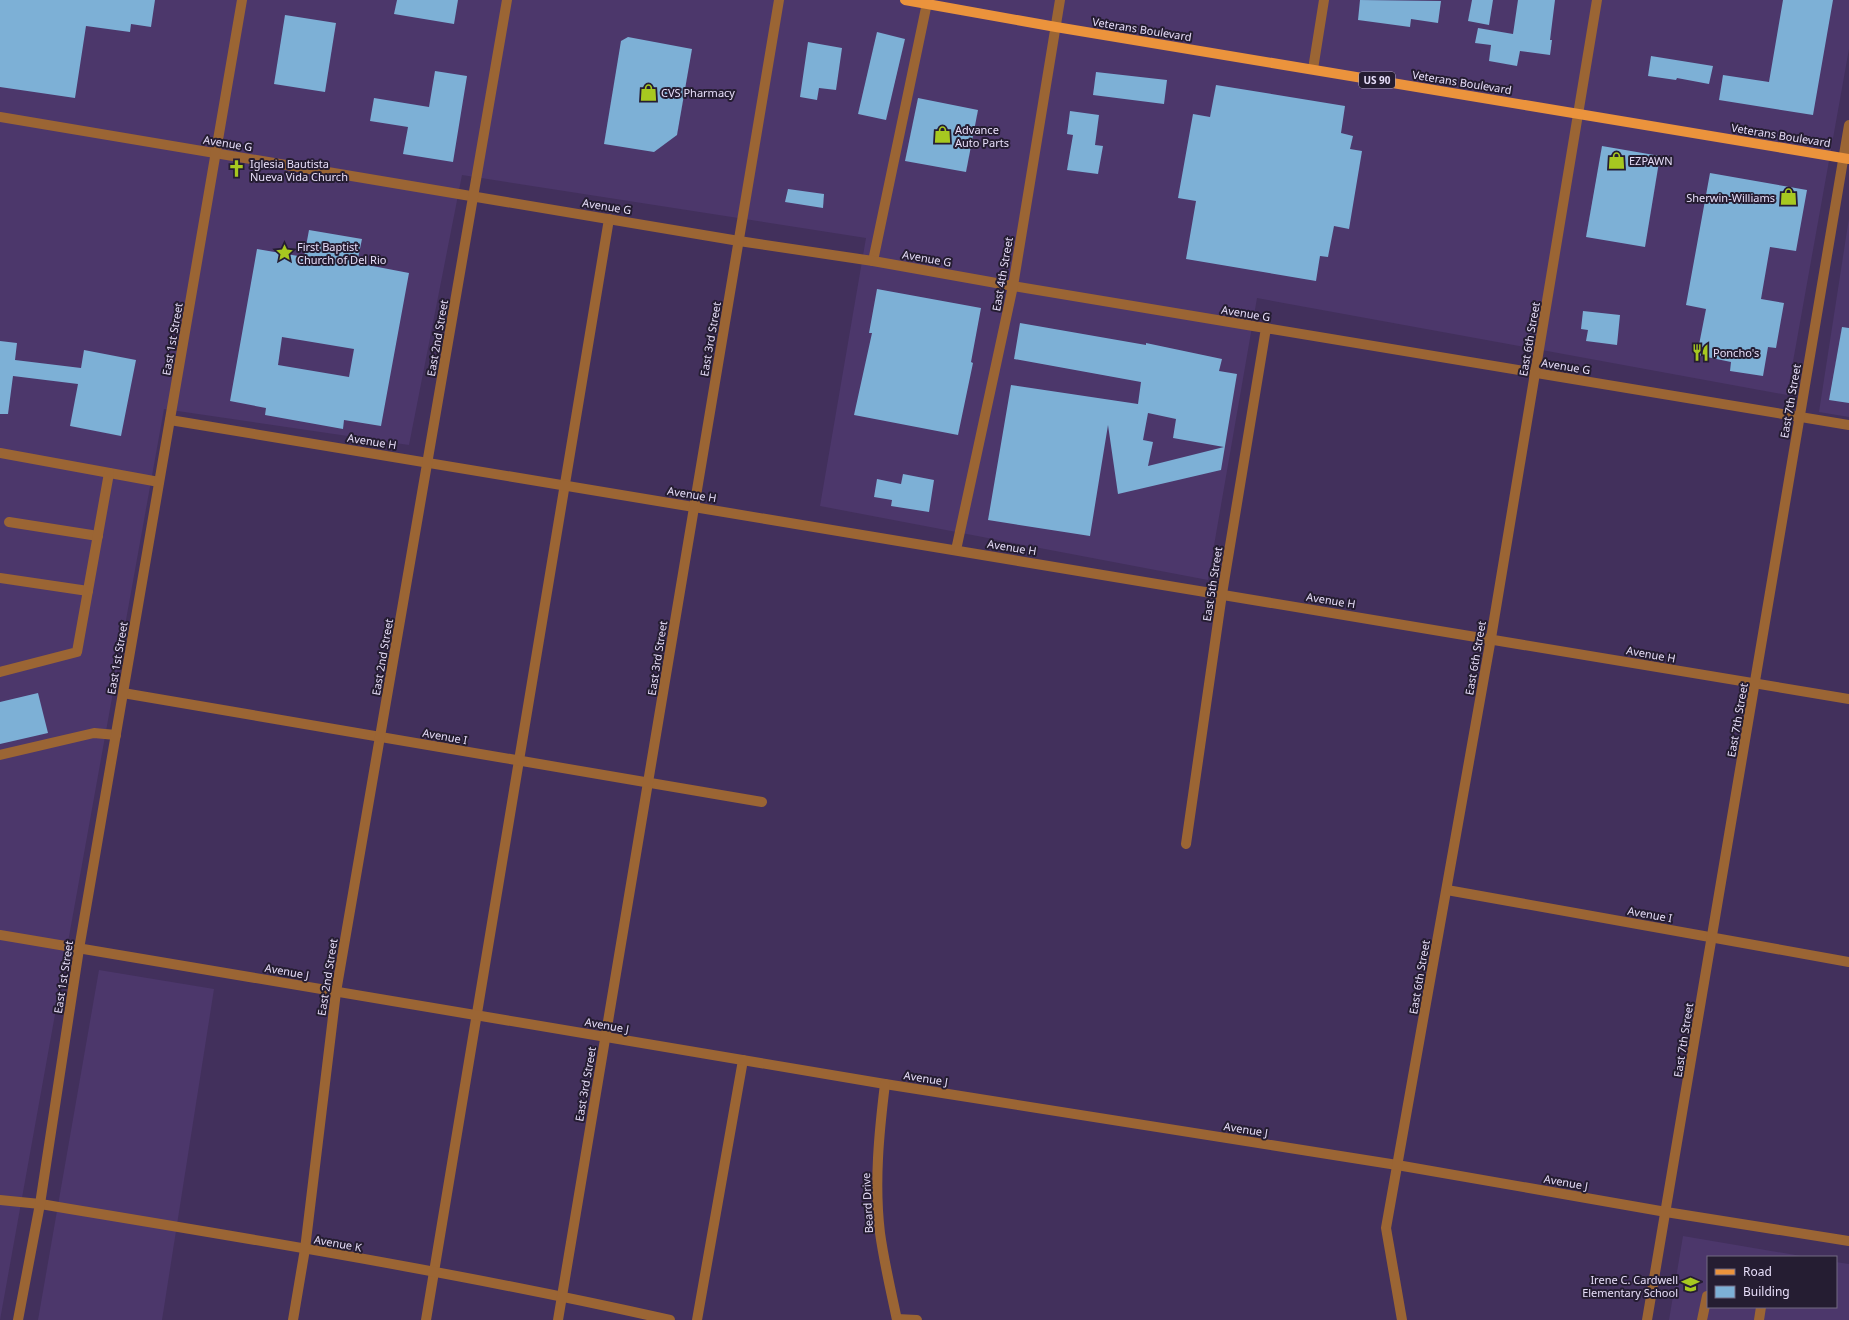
<svg xmlns="http://www.w3.org/2000/svg" width="1849" height="1320" font-family="'Noto Sans',sans-serif">
<rect width="100%" height="100%" fill="#42305c"/>
<!-- built -->
<g fill="#4c376b">
<path d="M0,0H1849V49L1787,395L1257,298L1208,580L820,506L866,238L462,175L409,445L164,409L0,1320Z"/>
<path d="M1849,218V417L1819,412Z"/>
<path d="M99,970L214,989L162,1320H38Z"/>
<path d="M1683,1236L1807,1257H1708V1307H1836V1262L1849,1264V1320H1669Z"/>
</g>
<!-- building -->
<g fill="#7db0d6" fill-rule="evenodd">
<path d="M0,0H155L151,27L131,24L130,32L86,26L75,98L0,87Z"/>
<path d="M397,0H458L454,24L394,14Z"/>
<path d="M1360,0L1441,1L1438,23L1411,19L1410,27L1358,20Z"/>
<path d="M1472,0H1493L1489,25L1468,21Z"/>
<path d="M1518,0H1555L1550,40H1552L1550,55L1520,51L1517,66L1489,61L1491,45L1475,43L1478,28L1513,34Z"/>
<path d="M1783,0H1833L1813,115L1719,100L1723,75L1769,82Z"/>
<path d="M285,15L336,23L325,92L274,84Z"/>
<path d="M877,32L905,39L886,120L858,114Z"/>
<path d="M628,37L692,49L677,135L654,152L604,144L621,41Z"/>
<path d="M808,42L842,48L836,90L819,88L817,100L800,97Z"/>
<path d="M1651,56L1713,66L1709,84L1677,78L1676,80L1648,76Z"/>
<path d="M435,71L467,76L453,162L403,154L408,127L370,121L374,98L429,107Z"/>
<path d="M1096,72L1167,80L1164,104L1093,95Z"/>
<path d="M1216,85L1345,106L1341,133L1353,136L1350,149L1362,151L1349,229L1334,226L1328,257L1320,256L1316,281L1186,259L1196,201L1178,198L1193,114L1210,117Z"/>
<path d="M918,98L978,110L966,172L905,161Z"/>
<path d="M1070,111L1099,115L1095,145L1103,146L1098,174L1067,170L1073,135L1067,134Z"/>
<path d="M1602,146L1660,156L1645,247L1586,237Z"/>
<path d="M1710,173L1807,190L1796,251L1770,247L1761,299L1784,303L1776,348L1768,347L1763,376L1730,371L1731,362L1697,355L1706,309L1686,305Z"/>
<path d="M788,189L824,194L823,208L785,202Z"/>
<path d="M309,230L362,239L357,263L409,273L381,426L344,420L343,429L265,415L266,408L230,401L257,249L304,257ZM282,337L354,349L349,377L278,365Z"/>
<path d="M877,289L981,308L971,362L973,363L958,435L854,415L872,333H869Z"/>
<path d="M1583,311L1620,315L1617,345L1586,341L1588,330L1581,329Z"/>
<path d="M1020,323L1146,345V343L1222,359L1219,371L1237,374L1221,470L1118,494L1108,425L1090,536L988,520L1011,385L1138,404L1141,382L1014,359ZM1148,413L1176,419L1173,438L1224,447L1148,466L1153,442L1143,440Z"/>
<path d="M1842,327L1849,328V403L1829,400Z"/>
<path d="M0,341L17,343L15,360L81,368L84,350L136,360L121,436L70,426L78,384L13,376L8,414H0Z"/>
<path d="M903,474L934,480L929,512L891,506L892,500L874,497L877,479L901,484Z"/>
<path d="M38,693L48,733L0,744V702Z"/>
</g>
<g fill="none" stroke-linecap="round" stroke-linejoin="round">
<!-- service -->
<g stroke="#9b6534" stroke-width="10">
<path d="M873,261L927,3"/>
<path d="M0,453L159,482"/>
<path d="M9,522L98,536"/>
<path d="M0,578L88,591"/>
<path d="M0,672L77,652L109,473"/>
<path d="M0,755L94,733L116,735"/>
<path d="M426,1320L609,219"/>
<path d="M697,1320L743,1060"/>
<path d="M1702,1320L1707,1296L1708,1297"/>
<path d="M1759,1320L1761,1307"/>
</g>
<!-- minor -->
<g stroke="#9b6534" stroke-width="10">
<path d="M1313,69L1324,0"/>
<path d="M0,117L739,241L873,261L1013,286L1849,425"/>
<path d="M170,420L1849,699"/>
<path d="M956,550L1013,286L1060,0"/>
<path d="M123,693L762,802"/>
<path d="M1186,844L1222,594L1266,328"/>
<path d="M1447,890L1849,962"/>
<path d="M0,935L885,1084L1397,1165L1666,1212L1849,1241"/>
<path d="M885,1084C879,1133 874,1183 880,1233C884,1262 891,1291 897,1320"/>
<path d="M0,1200L40,1204C251,1239 462,1273 670,1320"/>
<path d="M897,1319L917,1320"/>
<path d="M18,1320L40,1204L79,949L242,0"/>
<path d="M293,1320L305,1249L336,992L507,0"/>
<path d="M558,1320L779,0"/>
<path d="M1402,1320L1386,1228L1491,638L1597,0"/>
</g>
<!-- tertiary -->
<path stroke="#9b6534" stroke-width="10" d="M1647,1320L1849,125"/>
<!-- primary -->
<path stroke="#eb933c" stroke-width="10" d="M905,0L1056,27L1849,159"/>
</g>
<!-- icons -->
<defs>
<symbol id="shop-bare" viewBox="-9 -9 18 18"><path d="M-5-2.5h2.3a2.7 3.5 0 0 1 5.4 0H5L5.5 6h-11ZM-1.5-2.5h3a1.5 2.3 0 0 0-3 0Z" fill="#a7c820" stroke="#251d32" stroke-width="2.5" paint-order="stroke"/></symbol>
<symbol id="church-bare" viewBox="-9 -9 18 18"><path d="M-1.2-6h2.4v3.5h3.3v2.4h-3.3V6h-2.4V-.1h-3.3v-2.4h3.3Z" fill="#a7c820" stroke="#251d32" stroke-width="2.5" paint-order="stroke"/></symbol>
<symbol id="sight-bare" viewBox="-9 -9 18 18"><path d="M0-6L1.8-2.2L6-1.7L2.9 1.2L3.7 5.4L0 3.3L-3.7 5.4L-2.9 1.2L-6-1.7L-1.8-2.2Z" fill="#a7c820" stroke="#251d32" stroke-width="2.5" paint-order="stroke"/></symbol>
<symbol id="restaurant-bare" viewBox="-9 -9 18 18"><path d="M-5-6h1v4h1v-4h1v4h1v-4h1v5L-1.5 .5V6h-2V.5L-5-1ZM5-6V6H3V1.5H1.5Q1.5-4 5-6Z" fill="#a7c820" stroke="#251d32" stroke-width="2.5" paint-order="stroke"/></symbol>
<symbol id="school-bare" viewBox="-9 -9 18 18"><path d="M0-5L7-2L0 1L-7-2ZM-4 1L0 2.5L4 1V4Q0 6-4 4Z" fill="#a7c820" stroke="#251d32" stroke-width="2.5" paint-order="stroke"/></symbol>
</defs>
<g fill-rule="evenodd">
<use href="#shop-bare" x="636" y="80" width="25" height="25"/>
<use href="#shop-bare" x="930" y="122" width="25" height="25"/>
<use href="#shop-bare" x="1604" y="148" width="25" height="25"/>
<use href="#church-bare" x="224" y="156" width="25" height="25"/>
<use href="#shop-bare" x="1776" y="184" width="25" height="25"/>
<use href="#sight-bare" x="272" y="240" width="25" height="25"/>
<use href="#restaurant-bare" x="1688" y="340" width="25" height="25"/>
<use href="#school-bare" x="1678" y="1272" width="25" height="25"/>
</g>
<g text-anchor="middle" dominant-baseline="central" stroke-width="4" stroke-linejoin="round" paint-order="stroke">
<!-- shield labels -->
<rect fill="#251d32" stroke="#ada4bd" stroke-width="1" x="1359" y="72" width="36" height="16" rx="3"/>
<g font-size="10" font-weight="bold" fill="#e7def9">
<text x="1377" y="80">US 90</text>
</g>
<!-- street labels -->
<g font-size="11" fill="#e7def9" stroke="#251d32">
<text transform="translate(1142 29) rotate(9)">Veterans Boulevard</text>
<text transform="translate(1462 82) rotate(9)">Veterans Boulevard</text>
<text transform="translate(1781 135) rotate(9)">Veterans Boulevard</text>
<text transform="translate(228 143) rotate(9)">Avenue G</text>
<text transform="translate(607 206) rotate(9)">Avenue G</text>
<text transform="translate(927 258) rotate(10)">Avenue G</text>
<text transform="translate(1002 274) rotate(-80)">East 4th Street</text>
<text transform="translate(1246 313) rotate(9)">Avenue G</text>
<text transform="translate(437 338) rotate(-80)">East 2nd Street</text>
<text transform="translate(172 339) rotate(-80)">East 1st Street</text>
<text transform="translate(710 339) rotate(-80)">East 3rd Street</text>
<text transform="translate(1529 339) rotate(-80)">East 6th Street</text>
<text transform="translate(1566 366) rotate(9)">Avenue G</text>
<text transform="translate(1790 401) rotate(-80)">East 7th Street</text>
<text transform="translate(372 441) rotate(9)">Avenue H</text>
<text transform="translate(692 494) rotate(9)">Avenue H</text>
<text transform="translate(1012 547) rotate(9)">Avenue H</text>
<text transform="translate(1212 584) rotate(-81)">East 5th Street</text>
<text transform="translate(1331 600) rotate(9)">Avenue H</text>
<text transform="translate(1651 654) rotate(10)">Avenue H</text>
<text transform="translate(382 657) rotate(-80)">East 2nd Street</text>
<text transform="translate(117 658) rotate(-80)">East 1st Street</text>
<text transform="translate(657 658) rotate(-81)">East 3rd Street</text>
<text transform="translate(1475 658) rotate(-80)">East 6th Street</text>
<text transform="translate(1737 720) rotate(-80)">East 7th Street</text>
<text transform="translate(445 736) rotate(10)">Avenue I</text>
<text transform="translate(1650 914) rotate(10)">Avenue I</text>
<text transform="translate(287 971) rotate(10)">Avenue J</text>
<text transform="translate(63 977) rotate(-81)">East 1st Street</text>
<text transform="translate(327 977) rotate(-81)">East 2nd Street</text>
<text transform="translate(1419 977) rotate(-80)">East 6th Street</text>
<text transform="translate(607 1025) rotate(10)">Avenue J</text>
<text transform="translate(1683 1040) rotate(-81)">East 7th Street</text>
<text transform="translate(926 1078) rotate(9)">Avenue J</text>
<text transform="translate(585 1084) rotate(-80)">East 3rd Street</text>
<text transform="translate(1246 1129) rotate(9)">Avenue J</text>
<text transform="translate(1566 1182) rotate(10)">Avenue J</text>
<text transform="translate(867 1203) rotate(-93)">Beard Drive</text>
<text transform="translate(338 1243) rotate(10)">Avenue K</text>
</g>
<!-- poi labels -->
<g font-size="11" fill="#e7def9" stroke="#251d32" text-anchor="start">
<text x="661" y="92">CVS Pharmacy</text>
<text x="955" y="129">Advance<tspan x="955" dy="13">Auto Parts</tspan></text>
<text x="1629" y="160">EZPAWN</text>
<text x="250" y="163">Iglesia Bautista<tspan x="250" dy="13">Nueva Vida Church</tspan></text>
<text x="1775" y="197" text-anchor="end">Sherwin-Williams</text>
<text x="297" y="246">First Baptist<tspan x="297" dy="13">Church of Del Rio</tspan></text>
<text x="1713" y="352">Poncho's</text>
<text x="1678" y="1279" text-anchor="end">Irene C. Cardwell<tspan x="1678" dy="13">Elementary School</tspan></text>
</g>
</g>
<!-- legend -->
<rect x="1707" y="1256" width="130" height="52" fill="#251d32" stroke="#736a82"/>
<rect x="1715" y="1269" width="20" height="6" fill="#eb933c" stroke="#736a82"/>
<text x="1743" y="1276" font-size="12" fill="#e7def9">Road</text>
<rect x="1715" y="1286" width="20" height="12" fill="#7db0d6" stroke="#736a82"/>
<text x="1743" y="1296" font-size="12" fill="#e7def9">Building</text>
</svg>
